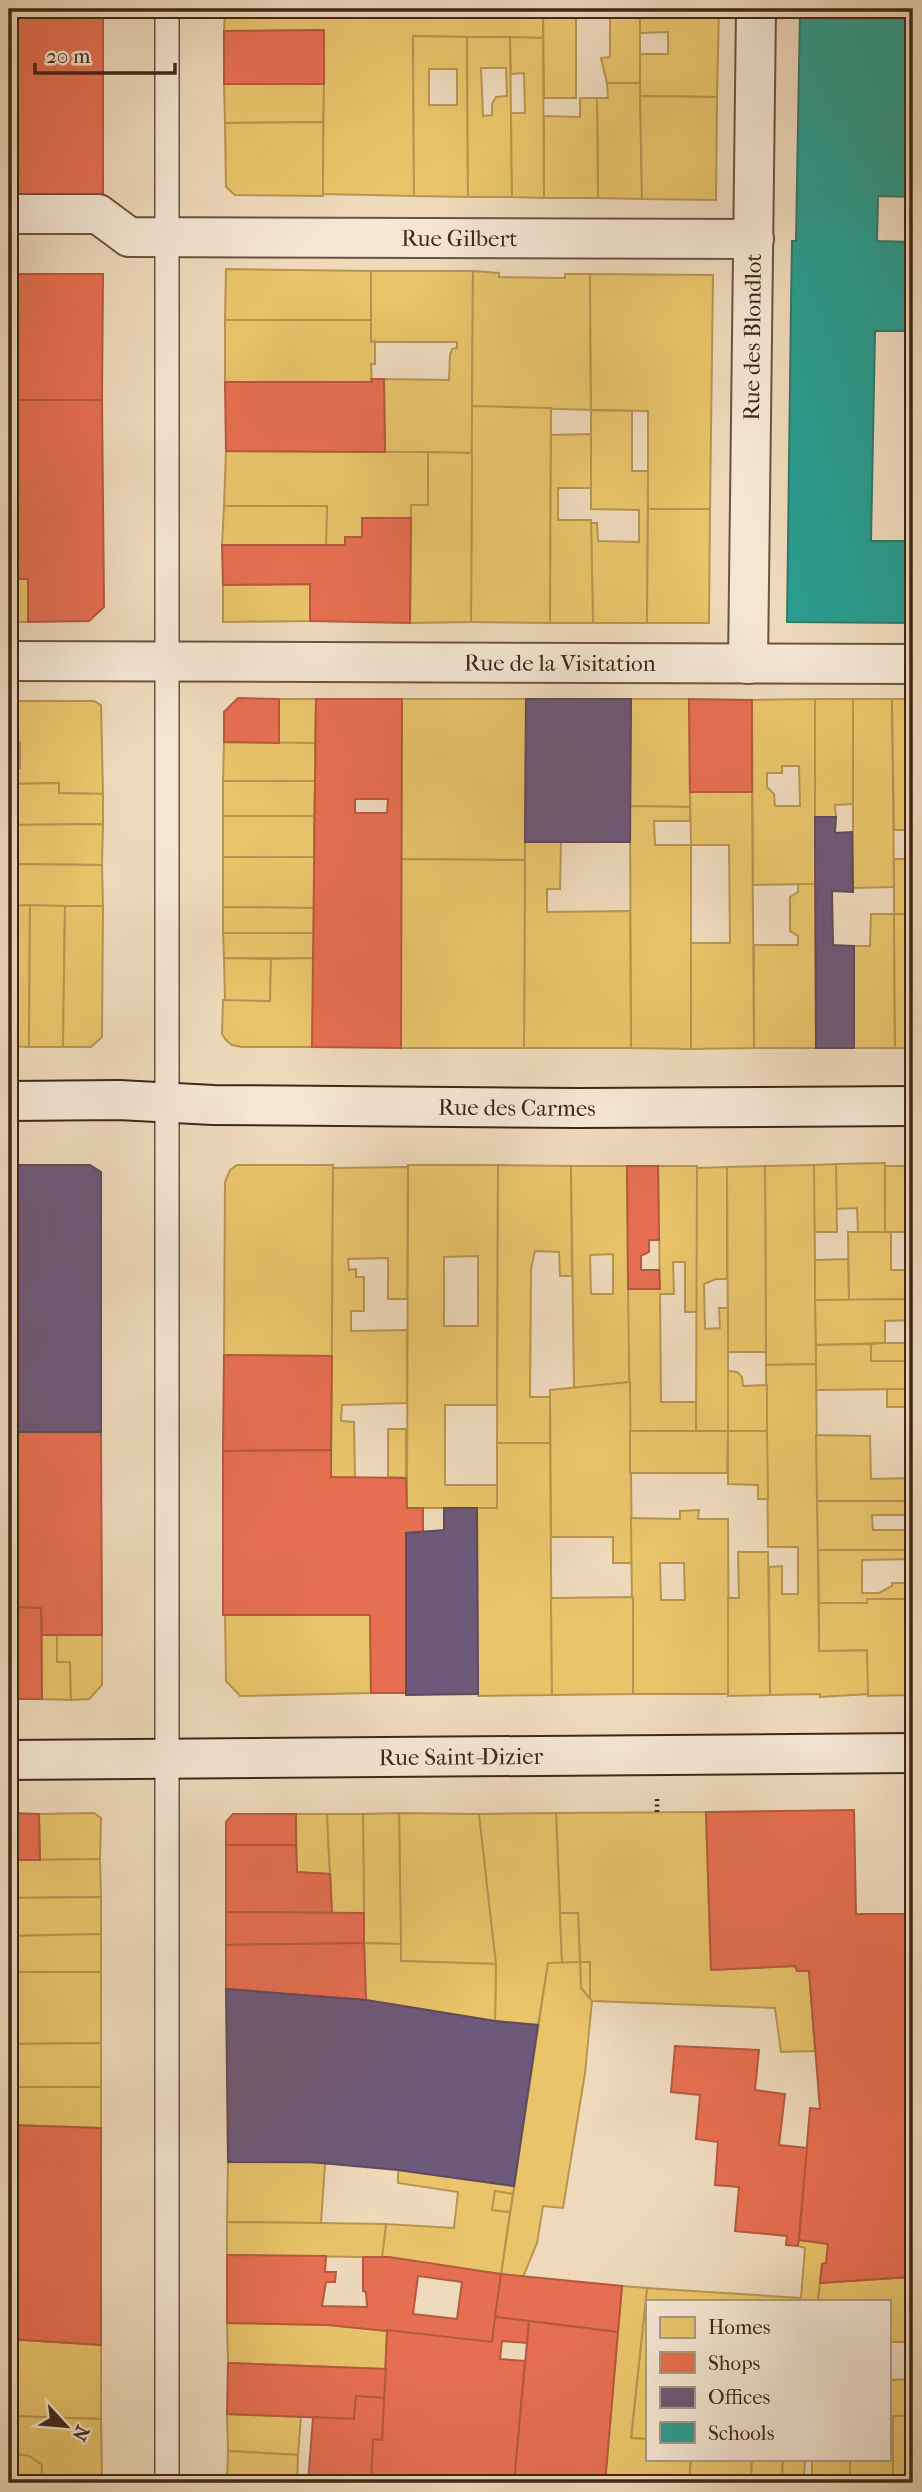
<svg xmlns="http://www.w3.org/2000/svg" width="922" height="2492" font-family="'IM FELL French Canon',serif">
<rect width="100%" height="100%" fill="#eed9bb"/>
<filter id="stains"><feTurbulence type="fractalNoise" baseFrequency=".00286" numOctaves="4"/><feColorMatrix values="0 0 0 0 .2 0 0 0 0 .09 0 0 0 0 .02 0 0 0 .5 -.17"/></filter>
<radialGradient id="worn" r=".72"><stop offset=".6" stop-color="#630" stop-opacity="0"/><stop offset="1" stop-color="#630" stop-opacity=".3"/></radialGradient>
<!-- homes -->
<g fill="#e9c46a" stroke="#b79551" stroke-width="2" fill-rule="evenodd">
<path d="M225,9H543V38L413,36L414,196L323,194L324,30L224,31Z"/>
<path d="M543,9H576V98H544Z"/>
<path d="M610,9H640V83H607L601,58L610,57Z"/>
<path d="M640,9H719L717,97L640,96V54H668V32L640,33Z"/>
<path d="M413,36L467,37L468,197L414,196ZM429,69H457V105H429Z"/>
<path d="M467,37H510L512,197H468ZM481,68H506L507,96L496,97L492,104V115L483,116Z"/>
<path d="M510,37L543,38L544,198L512,197L511,113H525L524,73L511,74Z"/>
<path d="M607,83H640L642,199L598,198L597,98H608Z"/>
<path d="M224,84H324L323,122L225,123Z"/>
<path d="M640,96L717,97L716,200L642,199Z"/>
<path d="M580,98H597L598,198H544V116L580,117Z"/>
<path d="M323,122V196L235,195L226,187L225,123Z"/>
<path d="M226,269L371,271V320H225Z"/>
<path d="M371,271H473L472,453L385,452L384,379L449,380L450,355L452,349L457,348V342H371Z"/>
<path d="M473,271L499,273V277L565,278V274H590L591,410L472,406Z"/>
<path d="M590,274L713,275L710,509H648V411L591,410Z"/>
<path d="M225,320H371V342L375,341V364H371L372,382H225Z"/>
<path d="M472,406L551,408L550,623L471,622Z"/>
<path d="M591,410L632,411V471H648L647,623H593L591,523H597L598,541L639,542V510L591,509Z"/>
<path d="M591,434V488H558V520H591L593,623H550L551,435Z"/>
<path d="M226,451L428,452V505H411V518H362V537H345V545H326L327,506H224Z"/>
<path d="M428,452L472,453L471,622L410,623L411,505H428Z"/>
<path d="M224,506H327L326,545H222Z"/>
<path d="M648,509H710L709,623H647Z"/>
<rect x="9" y="579" width="19" height="43"/>
<path d="M310,584V621L223,622V585Z"/>
<path d="M279,699H316L315,743H279Z"/>
<path d="M402,699H526L525,860L401,859Z"/>
<path d="M631,699H689L690,807L630,806Z"/>
<path d="M815,699V884L753,885L752,700ZM782,766H799L800,806H775L774,794L767,787V773H782Z"/>
<path d="M815,699H853V804L835,805L836,817H815Z"/>
<path d="M853,699H892L894,887L853,888Z"/>
<path d="M892,699H913V914H894V859H911L910,830H894Z"/>
<path d="M9,701H13V741L20,742V768H9Z"/>
<path d="M13,701H94L101,705L103,794L59,793V783L9,784V768H20V742L13,741Z"/>
<path d="M224,742L315,743V781H223Z"/>
<path d="M223,781H315L314,816H223Z"/>
<path d="M59,783V793L103,794V824L9,825V784Z"/>
<path d="M690,792H752L754,1048L691,1049L690,943H730L729,845H691Z"/>
<path d="M630,806L690,807V821H654L655,845H691V1049L631,1048Z"/>
<rect x="223" y="816" width="91" height="41"/>
<path d="M103,824L102,865L9,864V825Z"/>
<path d="M525,842H561L560,889H547V912L630,911L631,1048H524Z"/>
<path d="M223,857H314V908L223,907Z"/>
<path d="M401,859L525,860L524,1048H401Z"/>
<path d="M9,864L102,865L103,906H9Z"/>
<path d="M798,884H815L816,1048H754V945H798V936L790,931V897L798,892Z"/>
<path d="M30,905L29,1047L9,1046V906Z"/>
<path d="M30,905L65,906L63,1047H29Z"/>
<path d="M65,906H103L102,1037L91,1047H63Z"/>
<path d="M223,907L314,908V933H223Z"/>
<path d="M871,914H894L895,1048H854V946H870Z"/>
<path d="M894,914H913V1048H895Z"/>
<path d="M223,933H314V958H224Z"/>
<path d="M224,958L271,959L270,1001H225Z"/>
<path d="M314,958L312,1047H242L232,1045L226,1040L222,1034L223,1000L270,1001L271,959Z"/>
<path d="M885,1163V1232H858L857,1208L836,1209V1164Z"/>
<path d="M836,1164L837,1232H814V1165Z"/>
<path d="M237,1165H333L332,1356L224,1355L225,1182L230,1170Z"/>
<path d="M408,1165H498L497,1405H445V1485H497V1508H407ZM478,1256V1326H444V1257Z"/>
<path d="M498,1165L571,1166L572,1276H560L559,1252L535,1251L531,1269L530,1397H550V1443H497Z"/>
<path d="M814,1165L816,1364L766,1365L765,1166Z"/>
<path d="M571,1166H627L630,1382L574,1388ZM613,1254V1294H591L590,1255Z"/>
<path d="M658,1166H697V1312H685V1262H673L674,1294H660L661,1402H696V1431H630L628,1289H660Z"/>
<path d="M765,1166L766,1352H728L727,1167Z"/>
<rect x="885" y="1166" width="28" height="66"/>
<path d="M408,1167L407,1299H388V1258L348,1259L349,1270L356,1269V1277H364V1311H351V1331L407,1330V1403L342,1405L341,1421L354,1422L355,1477H331L333,1168Z"/>
<path d="M727,1167V1279H716L704,1284L705,1329L720,1328L719,1308H728V1431H696L697,1168Z"/>
<path d="M848,1232H891V1270H913V1299L849,1300Z"/>
<path d="M848,1259L849,1300H815V1260Z"/>
<path d="M913,1299V1320L885,1321V1343L816,1345L815,1300Z"/>
<path d="M885,1343H913V1361H871V1344Z"/>
<path d="M871,1344V1361H913V1389L816,1390V1345Z"/>
<path d="M816,1364L819,1651L867,1650L869,1694L820,1697V1694L770,1695L769,1567L782,1566V1594H798V1547H768L766,1365Z"/>
<path d="M728,1371L737,1372L742,1377L743,1386L767,1385V1431H728Z"/>
<path d="M630,1382L632,1563H613V1537H551L550,1390Z"/>
<rect x="887" y="1389" width="26" height="18"/>
<path d="M388,1429H406V1478L388,1477Z"/>
<path d="M630,1431H728L727,1473H630Z"/>
<path d="M728,1431H767L768,1499H758V1485L728,1484Z"/>
<path d="M816,1435L870,1436L871,1479L913,1478V1501H817Z"/>
<path d="M497,1443H550L552,1695L478,1696L477,1508H497Z"/>
<path d="M817,1501H913V1515H872L873,1530H913V1550H818Z"/>
<path d="M699,1510L698,1519H728L729,1694H633L631,1518L680,1519V1511ZM660,1563H684L685,1600H661Z"/>
<path d="M818,1550H913V1559L862,1560V1593H879L892,1586V1583H913V1599H867V1603H819Z"/>
<path d="M738,1552H768L770,1695L728,1696V1598H739Z"/>
<path d="M633,1597V1694L552,1695L551,1598Z"/>
<path d="M867,1599H913V1695L868,1696L867,1650L819,1651V1603H867Z"/>
<path d="M225,1614L370,1615L371,1693L240,1696L226,1681Z"/>
<path d="M42,1635H57V1662H70L71,1700L42,1699Z"/>
<path d="M57,1635H102V1685L89,1699L71,1700L70,1662H57Z"/>
<path d="M706,1812L711,1970L795,1966L797,1971H809L815,2051L781,2052L775,2008L592,2001L590,1999V1962H580L578,1913H560L556,1813Z"/>
<path d="M94,1813L101,1818L100,1859L40,1860L39,1814Z"/>
<path d="M399,1813L479,1814L496,1964L401,1961Z"/>
<path d="M399,1813L401,1944L364,1943L363,1814Z"/>
<path d="M556,1813L562,1963H548L538,2025L495,2021L496,1964L479,1814Z"/>
<path d="M296,1814H327L330,1874L297,1872Z"/>
<path d="M327,1814H363L364,1913H332Z"/>
<path d="M100,1859L101,1897L9,1898V1860Z"/>
<path d="M101,1897V1934L9,1936V1898Z"/>
<path d="M560,1913H578L580,1962L562,1963Z"/>
<path d="M101,1934V1972H9V1936Z"/>
<path d="M364,1943L401,1944V1961L496,1964L495,2021L366,2000Z"/>
<path d="M580,1962H590V1999L581,1988Z"/>
<path d="M580,1962L581,1988L592,2001L585,2073L563,2208L543,2206L537,2243L523,2277L501,2274L548,1963Z"/>
<path d="M9,1972H101V2043L9,2044Z"/>
<path d="M101,2043V2087H9V2044Z"/>
<path d="M9,2087H101V2128L9,2125Z"/>
<path d="M228,2162L325,2163L321,2223L227,2222Z"/>
<path d="M398,2170L514,2186L513,2194L495,2191L492,2210L510,2212L501,2274L382,2257L386,2224L454,2228L458,2192L398,2183Z"/>
<path d="M495,2191L513,2194L510,2212L492,2210Z"/>
<path d="M227,2222L321,2223L386,2224L382,2257H363L227,2255Z"/>
<path d="M799,2240L828,2244L826,2263L822,2264L818,2301H647V2439L631,2438L647,2288L801,2298L805,2248L798,2246Z"/>
<path d="M911,2277H913V2342H889V2301H818L820,2283Z"/>
<path d="M622,2286L647,2288L631,2438L647,2439V2459H691L689,2483H605Z"/>
<path d="M227,2323L328,2325L387,2330L386,2369L228,2363Z"/>
<path d="M9,2339L101,2345V2419L9,2416Z"/>
<path d="M913,2379V2416H893V2483H850V2459H889V2380Z"/>
<path d="M227,2414L301,2417L298,2455L228,2451Z"/>
<path d="M9,2416L101,2419L102,2483H41L42,2465L29,2456L9,2453Z"/>
<rect x="893" y="2416" width="20" height="67"/>
<path d="M228,2451L298,2455L297,2483L227,2480Z"/>
<path d="M9,2453L29,2456L42,2465L41,2483H9Z"/>
<path d="M691,2459H752L751,2483H689Z"/>
<path d="M752,2459H783L782,2483H751Z"/>
<path d="M783,2459H805L804,2476H812V2483H782Z"/>
<rect x="812" y="2459" width="38" height="24"/>
<path d="M227,2480L277,2483H227Z"/>
</g>
<!-- shops -->
<g fill="#e76f51" stroke="#b55940" stroke-width="2" fill-rule="evenodd">
<path d="M9,9H103V199L9,198Z"/>
<path d="M324,30V84H224V31Z"/>
<path d="M9,274H103L102,400H9Z"/>
<path d="M371,379H384L385,452L226,451L225,382H372Z"/>
<path d="M9,400H102L104,607L89,621L28,622V579H9Z"/>
<path d="M362,518H411L410,623L310,621V584L223,585L222,545H345V537H362Z"/>
<path d="M238,698L279,699V743L224,742V712Z"/>
<path d="M316,699H402L401,1048L312,1047ZM355,799H388L387,813H355Z"/>
<path d="M689,699L752,700V792H690Z"/>
<path d="M627,1166H658L659,1240H649V1252L641,1256V1270H659L660,1289H628Z"/>
<path d="M224,1355L332,1356L331,1450L223,1451Z"/>
<path d="M9,1432H101L102,1635H42L41,1608L9,1607Z"/>
<path d="M331,1450V1477L406,1478L407,1508H423V1532L406,1533V1693H371L370,1615H223V1451Z"/>
<path d="M9,1607L41,1608L42,1699H9Z"/>
<path d="M854,1810L856,1914H913V2253L911,2277L820,2283L822,2264L826,2263L828,2244L799,2240L810,2108L820,2109L809,1971H797L795,1966L711,1970L706,1812Z"/>
<path d="M9,1813L39,1814L40,1860H9Z"/>
<path d="M233,1814H296V1845H226V1822Z"/>
<path d="M226,1845H296L297,1872L330,1874L332,1913L226,1912Z"/>
<path d="M226,1912L364,1913V1943L226,1945Z"/>
<path d="M364,1943L366,2000L226,1989V1945Z"/>
<path d="M675,2046L759,2050L755,2090L785,2094L779,2145L807,2148L798,2246L786,2245L787,2236L735,2231L739,2187L715,2185L718,2142L696,2139L700,2095L671,2092Z"/>
<path d="M9,2125L101,2128V2345L9,2339Z"/>
<path d="M227,2255L326,2256L325,2272H336L335,2282H326L322,2306L367,2307L366,2292L363,2291V2257H389L501,2274L492,2342L328,2325L227,2323ZM418,2276L462,2282L457,2319L413,2314Z"/>
<path d="M501,2274L622,2286L618,2332L495,2317Z"/>
<path d="M495,2317L529,2321L527,2343L502,2341L500,2359L525,2361L514,2483H371L373,2439L382,2440L387,2330L492,2342Z"/>
<path d="M529,2321L618,2332L605,2483H514Z"/>
<path d="M228,2363L386,2369L384,2398L356,2396L354,2419L227,2414Z"/>
<path d="M356,2396L384,2398L382,2440L373,2439L371,2483H308L313,2417L354,2419Z"/>
</g>
<!-- offices -->
<g fill="#6d597a" stroke="#604a5d" stroke-width="2">
<path d="M526,699H631L630,842H525Z"/>
<path d="M815,817H836L835,833L852,832L853,892L832,891L833,945L854,946V1048H816Z"/>
<path d="M9,1165H90L101,1172V1432H9Z"/>
<path d="M444,1508H477L478,1694L406,1695V1533L444,1530Z"/>
<path d="M226,1989L366,2000L495,2021L538,2025L514,2186L398,2170L310,2162H228Z"/>
</g>
<!-- schools -->
<path fill="#2a9d8f" stroke="#31796b" stroke-width="2" d="M800,9H913V197L878,196L877,241L913,242V331H875L871,541H913V623L787,622L791,305L792,241H796Z"/>
<g fill="none" stroke-linecap="round" stroke-linejoin="round">
<defs>
<path id="lane" d="M167,9V2483"/>
<g id="street">
<path id="s1" d="M9,214H98L129,237L754,239"/>
<path id="s2" d="M9,661L913,664"/>
<path id="s3" d="M748,664L756,9"/>
</g>
<g id="secondary">
<path id="s4" d="M9,1101L119,1100L213,1105L578,1108L913,1106"/>
<path id="s5" d="M9,1760L913,1753"/>
</g>
</defs>
<!-- lane casing -->
<use href="#lane" stroke="#6c5341" stroke-width="26"/>
<!-- street casing -->
<use href="#street" stroke="#6c5341" stroke-width="42"/>
<!-- secondary casing -->
<use href="#secondary" stroke="#412618" stroke-width="42"/>
<!-- path -->
<path stroke="#412618" stroke-width="4.5" stroke-dasharray="2 3.5" stroke-linecap="butt" d="M657,1799V1813"/>
<!-- lane -->
<use href="#lane" stroke="#f4e6d3" stroke-width="23"/>
<!-- street -->
<use href="#street" stroke="#f4e6d3" stroke-width="38"/>
<!-- secondary -->
<use href="#secondary" stroke="#f4e6d3" stroke-width="38"/>
</g>
<g text-anchor="middle" dominant-baseline="central" stroke-width="7" stroke-linejoin="round" paint-order="stroke">
<!-- street labels -->
<g font-size="23" fill="#412618" stroke="#f4e6d3">
<text stroke="none"><textPath href="#s1" startOffset="458">Rue Gilbert</textPath></text>
<text stroke="none"><textPath href="#s3" startOffset="327">Rue des Blondlot</textPath></text>
<text stroke="none"><textPath href="#s2" startOffset="551">Rue de la Visitation</textPath></text>
<text stroke="none"><textPath href="#s4" startOffset="508">Rue des Carmes</textPath></text>
<text stroke="none"><textPath href="#s5" startOffset="452">Rue Saint-Dizier</textPath></text>
</g>
</g>
<!-- margin -->
<rect width="922" height="2492" fill="none" stroke="#eed9bb" stroke-width="35"/>
<rect x="10" y="10" width="901" height="2471" fill="none" stroke="#412618" stroke-width="3.5"/>
<rect x="18" y="18" width="887" height="2457" fill="none" stroke="#412618" stroke-width="2"/>
<!-- legend -->
<rect x="646" y="2300" width="245" height="161" fill="#f4e6d3" stroke="#ac9988" stroke-width="2"/>
<rect x="660" y="2317" width="35" height="21" fill="#e9c46a" stroke="#ac9988" stroke-width="2"/>
<text x="708" y="2334" font-size="21" fill="#412618">Homes</text>
<rect x="660" y="2352" width="35" height="21" fill="#e76f51" stroke="#ac9988" stroke-width="2"/>
<text x="708" y="2370" font-size="21" fill="#412618">Shops</text>
<rect x="660" y="2387" width="35" height="21" fill="#6d597a" stroke="#ac9988" stroke-width="2"/>
<text x="708" y="2404" font-size="21" fill="#412618">Offices</text>
<rect x="660" y="2422" width="35" height="21" fill="#2a9d8f" stroke="#ac9988" stroke-width="2"/>
<text x="708" y="2440" font-size="21" fill="#412618">Schools</text>
<!-- north arrow -->
<g transform="translate(66 2426) rotate(116)" stroke="#f4e6d3" stroke-width="5" paint-order="stroke">
<path d="M0-5L12 26L0 18L-12 26Z" fill="#412618"/>
<text y="-10" font-size="19" font-weight="bold" text-anchor="middle" fill="#412618">N</text>
</g>
<!-- scale -->
<path d="M35 63v10h140v-10" fill="none" stroke="#412618" stroke-width="3.5"/>
<text x="46" y="63" font-size="21" fill="#412618" stroke="#f4e6d3" stroke-width="5" paint-order="stroke">20 m</text>
<rect width="100%" height="100%" filter="url(#stains)"/>
<rect width="100%" height="100%" fill="url(#worn)"/>
</svg>
